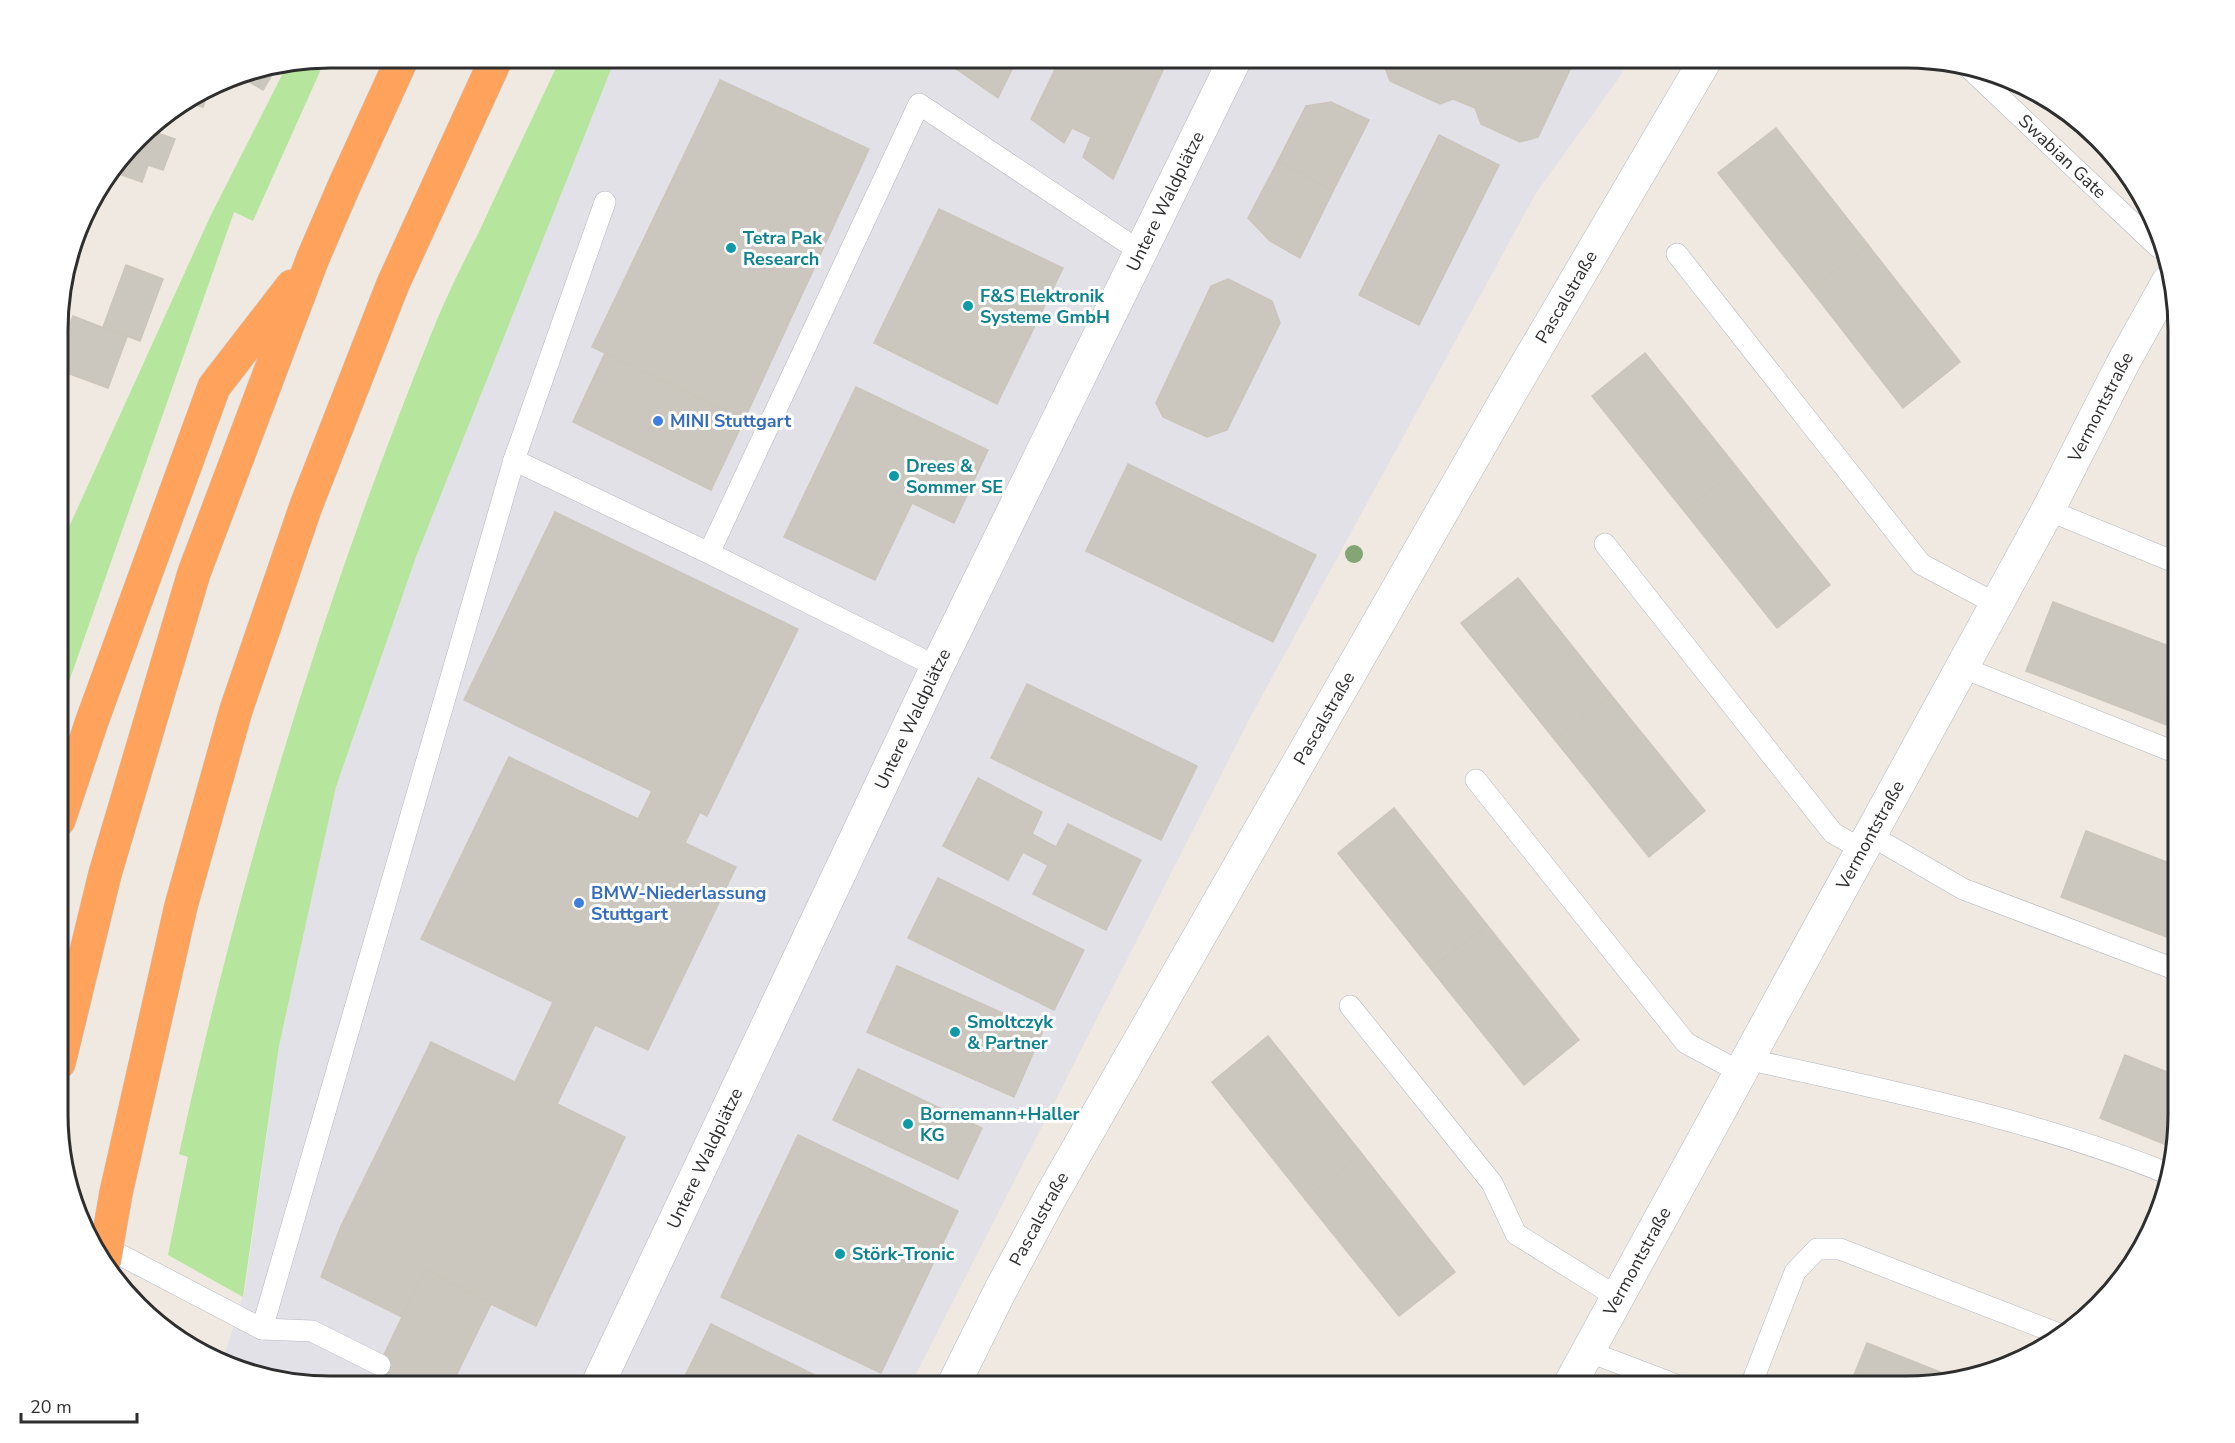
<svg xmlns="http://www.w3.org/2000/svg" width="2235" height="1443" font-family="'Nunito Sans',sans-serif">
<rect width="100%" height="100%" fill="#efe9e1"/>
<!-- industrial -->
<path fill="#e3e1e8" d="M616,57H1631L1619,78L1536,193L1250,718L910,1386H329L242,1372L222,1362L245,1290L279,1046L336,787L416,557Z"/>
<!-- green -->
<g fill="#b6e59e">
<path d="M561,57H616L416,557L336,787L279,1046L243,1297L168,1255L188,1157L179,1154C241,869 326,591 436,322C449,291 464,261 479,232C506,173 534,115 561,57Z"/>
<path d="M326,58L253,221L234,212L59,710V549L210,217L287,65Z"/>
</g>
<!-- building -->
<g fill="#cbc7bf" stroke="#cbc5ba" stroke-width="1.5">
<path d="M939,57H1018L998,98Z"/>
<path d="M1061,57H1169L1113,179L1083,157L1091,137L1072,128L1064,143L1031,119Z"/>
<path d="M1383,57H1576L1538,137L1520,142L1481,124L1475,108L1453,99L1440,104L1390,81L1382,60Z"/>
<path d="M277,67L263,90L238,75Z"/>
<path d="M720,80L869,149L744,420L592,347Z"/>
<path d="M210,87L203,107L186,102Z"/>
<path d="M1331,102L1369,120L1333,191L1278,161L1306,106Z"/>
<path d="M1776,128L1868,245L1811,290L1718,173Z"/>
<path d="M143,133L156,138L157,133L175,139L163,170L148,165L142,182L122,175L131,148Z"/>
<path d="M1439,135L1499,165L1419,325L1359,295Z"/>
<path d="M1278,161L1333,191L1300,258L1270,241L1248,218Z"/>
<path d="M939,209L1063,268L997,404L874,343Z"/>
<path d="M1868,245L1960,362L1903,408L1811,290Z"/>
<path d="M126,265L163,279L140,341L103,327Z"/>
<path d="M1228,279L1272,301L1280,323L1227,430L1207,437L1163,417L1156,403L1211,286Z"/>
<path d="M73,316L127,337L108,388L59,370V352Z"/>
<path d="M605,353L744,420L711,490L573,422Z"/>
<path d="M1645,353L1738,469L1684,511L1592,396Z"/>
<path d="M856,387L988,450L954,523L912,503L875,580L784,537Z"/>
<path d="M1128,464L1316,555L1273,642L1086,551Z"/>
<path d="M1738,469L1830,585L1777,628L1684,511Z"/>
<path d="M555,512L798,629L707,816L700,812L685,843L736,867L648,1050L595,1025L557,1104L625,1137L536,1326L491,1304L425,1269L402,1317L321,1277L341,1226L431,1042L515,1082L553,1002L421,939L509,757L638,819L652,791L464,700Z"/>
<path d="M1518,578L1611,695L1555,740L1461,623Z"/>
<path d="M2053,602L2177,649V672L2159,722L2026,671Z"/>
<path d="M2177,672V729L2159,722Z"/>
<path d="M1027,684L1197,766L1161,840L991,758Z"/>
<path d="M1611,695L1705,811L1649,857L1555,740Z"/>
<path d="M978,778L1042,812L1032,834L1056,847L1068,824L1141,860L1106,930L1033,894L1048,865L1023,852L1008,880L943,846Z"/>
<path d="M1394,808L1487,925L1431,969L1338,853Z"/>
<path d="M2086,831L2177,866V941L2061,897Z"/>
<path d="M938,878L1084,950L1054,1010L908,938Z"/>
<path d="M1487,925L1579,1040L1524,1085L1431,969Z"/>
<path d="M897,966L1043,1031L1014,1097L867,1032Z"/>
<path d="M1268,1036L1362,1154L1305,1199L1212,1082Z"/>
<path d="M2125,1055L2177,1076V1131L2174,1148L2100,1118Z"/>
<path d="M858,1069L982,1128L958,1179L833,1120Z"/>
<path d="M798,1135L958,1211L881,1373L721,1297Z"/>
<path d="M1362,1154L1455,1272L1399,1316L1305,1199Z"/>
<path d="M425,1269L491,1304L451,1386H369Z"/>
<path d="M711,1324L837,1386H680Z"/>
<path d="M1867,1343L1953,1377L1923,1385H1850Z"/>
</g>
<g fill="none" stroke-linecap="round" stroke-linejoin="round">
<defs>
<g id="lane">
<path id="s1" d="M1968,67L2158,247"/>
<path d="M1677,254L1921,564L1996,604"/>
<path d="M514,460L709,553L937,667"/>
<path d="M2048,510L2177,563"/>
<path d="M1605,544L1833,833L1861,849"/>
<path d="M709,553L919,104L1141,252"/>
<path d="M1961,667L2177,753"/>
<path d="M1476,780L1686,1043L1740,1072"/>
<path d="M1870,835L1963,889L2177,970"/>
<path d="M1350,1006L1492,1183L1516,1234L1617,1297"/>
<path d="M1747,1059C1888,1091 2034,1119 2169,1174"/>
<path d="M90,1239L262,1329L312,1331L380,1365"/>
<path d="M262,1329L514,460L605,202"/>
<path d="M1587,1351L1679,1386"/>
<path d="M1751,1385L1795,1272L1817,1249H1840L2059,1334"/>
</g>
<g id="street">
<path id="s2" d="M597,1386L937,667L1236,57"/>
<path id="s3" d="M1569,1386L2048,510L2123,363L2168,282"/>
</g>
<g id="secondary">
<path id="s4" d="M953,1386L999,1293L1051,1196L1507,398L1707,57"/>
</g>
<g id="highway">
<path d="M59,820L92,721L214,387L292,286"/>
<path d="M59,1063L105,874L194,573L313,258L345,184L403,57"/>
<path d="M116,1193L181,906L236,710L306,506L393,284L497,57"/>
</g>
</defs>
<!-- lane casing -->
<use href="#lane" stroke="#b4b7c1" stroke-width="22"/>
<!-- street casing -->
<use href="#street" stroke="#b4b7c1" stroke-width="34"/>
<!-- secondary casing -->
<use href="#secondary" stroke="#b4b7c1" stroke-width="34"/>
<!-- highway casing -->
<use href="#highway" stroke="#c9c9c9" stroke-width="34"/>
<!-- lane -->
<use href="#lane" stroke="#fff" stroke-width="21"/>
<!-- street -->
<use href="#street" stroke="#fff" stroke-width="33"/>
<!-- secondary -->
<use href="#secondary" stroke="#fff" stroke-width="33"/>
<!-- highway -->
<use href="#highway" stroke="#ffa35c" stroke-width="33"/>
<defs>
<path id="highway-bridge" d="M104,1262L116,1193"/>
</defs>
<!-- highway-bridge casing -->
<use href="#highway-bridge" stroke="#c9c9c9" stroke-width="34" stroke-linecap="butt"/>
<!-- highway-bridge -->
<use href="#highway-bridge" stroke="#ffa35c" stroke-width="33"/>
</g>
<!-- trees -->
<circle fill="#84a574" cx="1354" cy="554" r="9"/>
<!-- markers -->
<g fill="#0f9aa8" stroke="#fff" stroke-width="2">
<circle cx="731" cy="248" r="6"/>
<circle cx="968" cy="306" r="6"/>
<circle cx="894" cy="476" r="6"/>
<circle cx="955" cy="1032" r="6"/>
<circle cx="908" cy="1124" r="6"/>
<circle cx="840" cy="1254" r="6"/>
</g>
<g fill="#3f7fe0" stroke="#fff" stroke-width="2">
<circle cx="658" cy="421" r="6"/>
<circle cx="579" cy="903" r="6"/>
</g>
<g text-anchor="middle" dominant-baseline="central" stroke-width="6" stroke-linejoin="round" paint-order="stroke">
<!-- street labels -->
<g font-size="18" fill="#2e2e2e" stroke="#fff">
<text stroke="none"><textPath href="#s1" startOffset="130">Swabian Gate</textPath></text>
<text stroke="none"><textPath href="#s2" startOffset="1314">Untere Waldplätze</textPath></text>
<text stroke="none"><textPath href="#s4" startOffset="1250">Pascalstraße</textPath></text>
<text stroke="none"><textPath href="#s3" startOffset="1114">Vermontstraße</textPath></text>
<text stroke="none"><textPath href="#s4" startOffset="764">Pascalstraße</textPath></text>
<text stroke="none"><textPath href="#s2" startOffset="738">Untere Waldplätze</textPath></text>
<text stroke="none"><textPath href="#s3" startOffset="628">Vermontstraße</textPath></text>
<text stroke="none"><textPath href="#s2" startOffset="252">Untere Waldplätze</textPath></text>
<text stroke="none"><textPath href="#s4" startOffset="188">Pascalstraße</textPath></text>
<text stroke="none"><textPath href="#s3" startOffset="142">Vermontstraße</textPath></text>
</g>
<!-- culture labels -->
<g font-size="18" font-weight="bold" fill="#0d838f" stroke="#fff" text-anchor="start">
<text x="743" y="238">Tetra Pak<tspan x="743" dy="21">Research</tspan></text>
<text x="980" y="296">F&amp;S Elektronik<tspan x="980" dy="21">Systeme GmbH</tspan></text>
<text x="906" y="466">Drees &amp;<tspan x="906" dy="21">Sommer SE</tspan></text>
<text x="967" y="1022">Smoltczyk<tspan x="967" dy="21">&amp; Partner</tspan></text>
<text x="920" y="1114">Bornemann+Haller<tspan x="920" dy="21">KG</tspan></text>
<text x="852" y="1254">Störk-Tronic</text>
</g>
<!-- shop labels -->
<g font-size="18" font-weight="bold" fill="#366cbe" stroke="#fff" text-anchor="start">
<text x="670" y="421">MINI Stuttgart</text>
<text x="591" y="893">BMW-Niederlassung<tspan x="591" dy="21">Stuttgart</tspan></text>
</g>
</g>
<!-- crop -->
<path d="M0 0H2235V1443H0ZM330 68H1906A262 262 0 0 1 2168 330V1114A262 262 0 0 1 1906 1376H330A262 262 0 0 1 68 1114V330A262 262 0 0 1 330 68Z" fill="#fff" fill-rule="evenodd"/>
<path fill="none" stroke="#2e2e2e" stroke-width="3" d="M330 68H1906A262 262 0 0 1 2168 330V1114A262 262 0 0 1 1906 1376H330A262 262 0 0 1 68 1114V330A262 262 0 0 1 330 68Z"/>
<!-- scale -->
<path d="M21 1413v9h116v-9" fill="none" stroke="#2e2e2e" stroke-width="3"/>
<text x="30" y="1413" font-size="18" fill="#2e2e2e" stroke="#ffffff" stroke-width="4.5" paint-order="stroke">20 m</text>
</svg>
